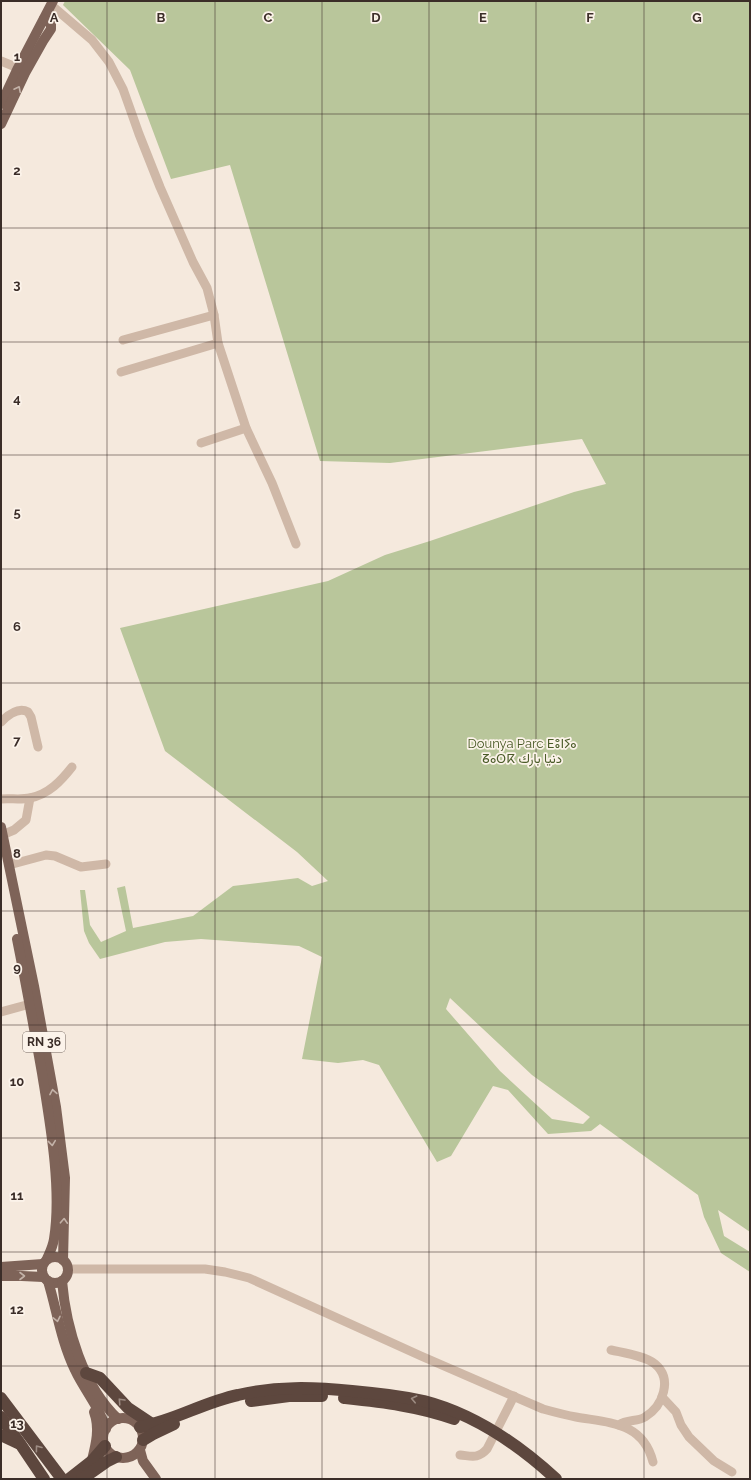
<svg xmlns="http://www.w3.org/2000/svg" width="751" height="1480" font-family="Raleway,Vazirmatn,'Noto Sans Tifinagh',sans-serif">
<rect width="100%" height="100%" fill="#f5e9dd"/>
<!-- green -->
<path fill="#b9c69b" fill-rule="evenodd" d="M65,1H750V1232L718,1210L724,1236L750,1252V1272L721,1253L704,1217L698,1195L600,1124L591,1131L548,1134L508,1090L493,1086L451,1156L437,1162L379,1065L363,1060L338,1063L302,1059L322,957L299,946L201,939L165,942L100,959L89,943L84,931L80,890H85L90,925L101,942L126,931L117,888L125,886L133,928L193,916L233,886L298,878L312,886L328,881L297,852L165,751L120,628L328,581L385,555L430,541L574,492L606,484L582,439L390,463L320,461L230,165L171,179L130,70L63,5ZM450,998L532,1075L590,1117L583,1124L552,1119L500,1071L446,1009Z"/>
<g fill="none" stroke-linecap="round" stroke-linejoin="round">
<!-- minor -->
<g stroke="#cfb8a7" stroke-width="9">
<path d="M51,5L92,40L109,62L123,89L139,134L160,187L193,262L207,288L214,315L218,343L246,428L272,483L296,544"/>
<path d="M1,61L18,68"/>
<path d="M123,340L214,315"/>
<path d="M121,372L218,343"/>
<path d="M201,443L246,428"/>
<path d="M1,722C8,715 19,707 28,712L31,717L38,747"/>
<path d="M1,799C10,798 20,800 30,798C49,794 61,781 72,767"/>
<path d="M2,835L14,830L26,820L30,798"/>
<path d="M9,865L46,855L55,856L81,867L106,864"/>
<path d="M1,1012L30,1004"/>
<path d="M68,1269H205L225,1272L249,1278L421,1356L543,1409C554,1412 565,1415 576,1417C610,1423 643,1422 653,1462"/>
<path d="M611,1350C624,1353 645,1356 655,1364C673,1379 663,1406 645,1417C637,1422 627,1419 619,1425"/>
<path d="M662,1397L676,1412L681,1425L689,1437L714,1461L732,1472"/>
<path d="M460,1455C472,1456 478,1459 487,1449L514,1396"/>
</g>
<!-- major -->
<g stroke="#7e6358" stroke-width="10">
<path d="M1,104L18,68L53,1"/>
<path d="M1,124L25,73L43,41L51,29V24L44,19"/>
<path d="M1,827L34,986L56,1107L65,1178L63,1260"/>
<path d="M17,939C26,984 34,1028 42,1073C50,1123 62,1189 54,1239C53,1246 50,1252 47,1259"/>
<circle cx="55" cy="1270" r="13"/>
<path d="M1,1267L43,1264"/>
<path d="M1,1276H22L43,1277"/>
<path d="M48,1281C57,1311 61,1341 75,1370C84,1390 100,1407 106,1429"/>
<path d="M62,1281C66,1328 83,1386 118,1419"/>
<circle cx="123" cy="1438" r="20"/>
<path d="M140,1450L143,1461L156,1479"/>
<path d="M92,1460C96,1444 100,1428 94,1412"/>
</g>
<!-- highway -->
<g stroke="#5d473e" stroke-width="12">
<path d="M86,1373L100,1378L128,1408L152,1424"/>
<path d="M1,1398L62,1479"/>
<path d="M344,1398C381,1402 419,1406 454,1419"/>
<path d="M251,1401L289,1396H322"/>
<path d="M1,1417L21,1445L44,1479"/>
<path d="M140,1427C174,1421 204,1402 238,1395C276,1386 313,1387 352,1391C376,1393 400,1396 424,1401C474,1414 518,1444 556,1479"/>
<path d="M1,1435L18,1443"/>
<path d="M143,1440L153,1434L174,1424"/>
<path d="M69,1479L92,1461L105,1446"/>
<path d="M82,1479L106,1462L116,1457"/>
</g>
</g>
<!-- one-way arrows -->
<defs><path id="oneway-chevron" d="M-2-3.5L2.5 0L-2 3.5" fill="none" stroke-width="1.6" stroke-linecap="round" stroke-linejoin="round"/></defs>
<g stroke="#c3b2a8">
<use href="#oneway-chevron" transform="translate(18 89) rotate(-63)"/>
<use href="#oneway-chevron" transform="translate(53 1092) rotate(-100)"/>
<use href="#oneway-chevron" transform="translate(52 1143) rotate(84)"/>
<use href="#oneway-chevron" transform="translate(64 1221) rotate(-87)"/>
<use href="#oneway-chevron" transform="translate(22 1276)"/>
<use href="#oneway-chevron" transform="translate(57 1319) rotate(78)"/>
</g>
<g stroke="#9d8c83">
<use href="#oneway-chevron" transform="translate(414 1399) rotate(-167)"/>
<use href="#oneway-chevron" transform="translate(121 1401) rotate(-133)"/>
<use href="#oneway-chevron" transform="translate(38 1448) rotate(-127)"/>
</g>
<!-- grid -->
<path fill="none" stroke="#3b2d28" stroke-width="1" stroke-opacity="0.55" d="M107,1V1479M215,1V1479M322,1V1479M429,1V1479M536,1V1479M644,1V1479M1,114H750M1,228H750M1,342H750M1,455H750M1,569H750M1,683H750M1,797H750M1,911H750M1,1025H750M1,1138H750M1,1252H750M1,1366H750"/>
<g text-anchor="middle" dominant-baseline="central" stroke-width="3.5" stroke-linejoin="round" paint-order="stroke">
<!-- shield labels -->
<rect fill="#fcf3ea" stroke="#756862" stroke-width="1" x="23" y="1032" width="42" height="20" rx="3"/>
<g font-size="12" font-weight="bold" fill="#3b2d28">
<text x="44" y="1042">RN 36</text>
</g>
<!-- park labels -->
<g font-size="13" fill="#4b5c29" stroke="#fcf3ea">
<text x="522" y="743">Dounya Parc ⴹⵓⵏⵢⴰ<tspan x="522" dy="15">ⵒⴰⵔⴽ دنيا بارك</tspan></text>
</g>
</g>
<g font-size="13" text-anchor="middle" font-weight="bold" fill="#3b2d28" stroke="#fcf3ea" stroke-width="3.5" stroke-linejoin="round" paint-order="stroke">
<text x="54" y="22">A</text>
<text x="161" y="22">B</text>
<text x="268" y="22">C</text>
<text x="376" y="22">D</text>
<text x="483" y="22">E</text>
<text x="590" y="22">F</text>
<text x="697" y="22">G</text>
<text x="17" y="61">1</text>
<text x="17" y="175">2</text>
<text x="17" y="289">3</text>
<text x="17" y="403">4</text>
<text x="17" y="517">5</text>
<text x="17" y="631">6</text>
<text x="17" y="745">7</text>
<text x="17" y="858">8</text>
<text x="17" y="972">9</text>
<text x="17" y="1086">10</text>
<text x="17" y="1200">11</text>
<text x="17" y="1314">12</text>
<text x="17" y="1428">13</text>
</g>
<!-- border -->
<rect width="751" height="1480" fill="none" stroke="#3b2d28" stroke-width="4"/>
</svg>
